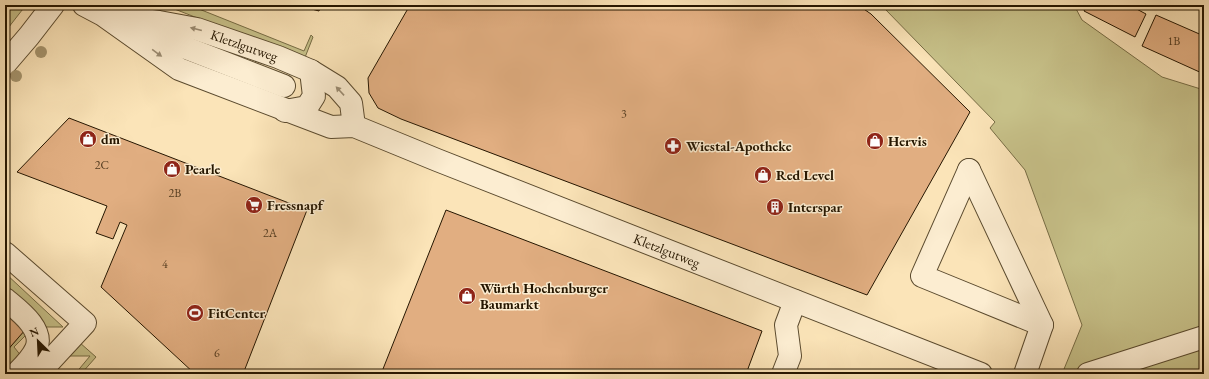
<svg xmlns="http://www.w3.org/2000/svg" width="1209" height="379" font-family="'EB Garamond',serif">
<rect width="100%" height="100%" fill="#fbe4b8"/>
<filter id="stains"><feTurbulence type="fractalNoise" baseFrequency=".005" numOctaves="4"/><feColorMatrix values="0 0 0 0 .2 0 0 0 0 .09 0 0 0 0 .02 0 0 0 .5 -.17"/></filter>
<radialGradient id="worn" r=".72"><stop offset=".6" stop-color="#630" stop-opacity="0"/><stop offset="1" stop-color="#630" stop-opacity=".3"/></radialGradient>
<!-- green -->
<g fill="#c7c189" stroke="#766c44">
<path d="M6,5H26L5,32V6Z"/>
<path d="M173,5H189L304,51L311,35L313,37L304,60L172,8Z"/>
<path d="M880,5H1074L1082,20L1162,77L1204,90V330L1173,342L1068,374H1062L1082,325L1025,170L990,128L995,122L885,9Z"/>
<path d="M5,273L63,327H42L5,292Z"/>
<path d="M25,330L28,333L14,347L22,357L9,374H5V353Z"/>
<path d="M79,342L96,357L81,374H75L90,356H66Z"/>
<path d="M1204,346V374H1116Z"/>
</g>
<!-- building -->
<g fill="#e1ae81" stroke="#251600">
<path d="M309,5H321L319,11L308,8Z"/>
<path d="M410,5H858L871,14L970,112L867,295L401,119L378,108L369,93L368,78Z"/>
<path d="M1087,5H1129L1146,14L1135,37L1084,11Z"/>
<path d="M1156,15L1204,36V74L1142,46Z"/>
<path d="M69,118L307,210L243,374H195L101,287L127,225L120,222L113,239L96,233L107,206L17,172Z"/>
<path d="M446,210L762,331L746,374H381Z"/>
<path d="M5,312L25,330L5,353Z"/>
</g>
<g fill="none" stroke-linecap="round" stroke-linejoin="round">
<defs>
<g id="minor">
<path id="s1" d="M84,5L103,15L179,69L331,127L354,126L437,160L981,374"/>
<path id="s2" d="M105,15L159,22L197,29L278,57L311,71L337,87L351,103L354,126"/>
<path d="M135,28L284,86"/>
<path d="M5,64L29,36L53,5"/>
<path d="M285,111L307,107L314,96L311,71"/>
<path d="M969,170L922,276L1042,325"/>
<path d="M969,170L1042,325L1025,374"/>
<path d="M5,253L85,323L38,374"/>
<path d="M5,299C18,310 45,329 36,349C32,358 25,365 18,372V374"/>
<path d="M783,374L790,356L786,325L795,301"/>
<path d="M1088,374L1204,337"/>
</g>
</defs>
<!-- minor casing -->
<use href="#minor" stroke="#5a4a2e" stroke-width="24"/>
<!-- minor -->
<use href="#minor" stroke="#fcedd1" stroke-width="22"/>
</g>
<!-- trees -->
<g fill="#a5946d">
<circle cx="41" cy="52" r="6"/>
<circle cx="16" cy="76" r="6"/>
</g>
<!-- one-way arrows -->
<defs><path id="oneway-solid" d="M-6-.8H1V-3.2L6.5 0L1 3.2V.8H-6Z"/></defs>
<g fill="#9b8c73">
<use href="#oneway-solid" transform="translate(196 29) rotate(-166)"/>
<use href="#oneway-solid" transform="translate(157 53) rotate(36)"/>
<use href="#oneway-solid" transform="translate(340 91) rotate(-133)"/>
</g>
<!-- icons -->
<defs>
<symbol id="shop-disc" viewBox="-11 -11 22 22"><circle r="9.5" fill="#8f2418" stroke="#fcedd1"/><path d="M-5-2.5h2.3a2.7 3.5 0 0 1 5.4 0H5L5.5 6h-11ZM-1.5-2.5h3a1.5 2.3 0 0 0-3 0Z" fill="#fff"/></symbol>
<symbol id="pharmacy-disc" viewBox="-11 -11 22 22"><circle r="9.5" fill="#8f2418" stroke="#fcedd1"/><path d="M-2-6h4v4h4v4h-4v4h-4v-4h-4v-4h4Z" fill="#fff"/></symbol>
<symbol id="supermarket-disc" viewBox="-11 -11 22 22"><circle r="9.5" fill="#8f2418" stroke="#fcedd1"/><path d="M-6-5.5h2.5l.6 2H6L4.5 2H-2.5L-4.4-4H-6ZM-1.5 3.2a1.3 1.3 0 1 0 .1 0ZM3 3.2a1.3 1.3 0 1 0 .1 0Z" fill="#fff"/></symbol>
<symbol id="building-disc" viewBox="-11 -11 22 22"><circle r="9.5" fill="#8f2418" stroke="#fcedd1"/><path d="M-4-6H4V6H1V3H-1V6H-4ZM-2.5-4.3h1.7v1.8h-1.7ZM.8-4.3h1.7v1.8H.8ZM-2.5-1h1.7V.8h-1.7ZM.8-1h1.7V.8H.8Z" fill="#fff"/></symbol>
<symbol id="stadium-disc" viewBox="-11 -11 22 22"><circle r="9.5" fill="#8f2418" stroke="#fcedd1"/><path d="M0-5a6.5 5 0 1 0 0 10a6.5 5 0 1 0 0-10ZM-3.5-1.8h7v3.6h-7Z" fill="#fff"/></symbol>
</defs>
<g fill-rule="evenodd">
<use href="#shop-disc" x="78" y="129" width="20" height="20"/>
<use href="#shop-disc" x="865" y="131" width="20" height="20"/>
<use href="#pharmacy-disc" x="663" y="136" width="20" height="20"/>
<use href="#shop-disc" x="162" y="159" width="20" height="20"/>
<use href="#shop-disc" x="753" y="165" width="20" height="20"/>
<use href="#supermarket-disc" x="244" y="195" width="20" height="20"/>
<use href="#building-disc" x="765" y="197" width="20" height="20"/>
<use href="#shop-disc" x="457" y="286" width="20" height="20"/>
<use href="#stadium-disc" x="185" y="303" width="20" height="20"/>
</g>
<g text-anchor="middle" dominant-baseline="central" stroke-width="3" stroke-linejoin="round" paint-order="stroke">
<!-- number labels -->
<g font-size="12" fill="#543c20">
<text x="1174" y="41">1B</text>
<text x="624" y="114">3</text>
<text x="102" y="165">2C</text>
<text x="175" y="193">2B</text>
<text x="270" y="233">2A</text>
<text x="165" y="264">4</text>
<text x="217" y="353">6</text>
</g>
<!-- street labels -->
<g font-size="14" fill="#251600" stroke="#fcedd1">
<text stroke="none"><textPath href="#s2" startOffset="143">Kletzlgutweg</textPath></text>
<text stroke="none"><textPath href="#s1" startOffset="637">Kletzlgutweg</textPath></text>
</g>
<!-- poi labels -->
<g font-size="14" font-weight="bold" fill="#251600" stroke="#fcedd1" text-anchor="start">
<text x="101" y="139">dm</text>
<text x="888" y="141">Hervis</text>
<text x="686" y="146">Wiestal-Apotheke</text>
<text x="185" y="169">Pearle</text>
<text x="776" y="175">Red Level</text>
<text x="267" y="205">Fressnapf</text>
<text x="788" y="207">Interspar</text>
<text x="480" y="288">Würth Hochenburger<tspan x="480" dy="16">Baumarkt</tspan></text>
<text x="208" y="313">FitCenter</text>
</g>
</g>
<!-- margin -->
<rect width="1209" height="379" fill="none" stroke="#fbe4b8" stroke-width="20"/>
<rect x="6" y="6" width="1197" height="367" fill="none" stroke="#251600" stroke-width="2"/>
<rect x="10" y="10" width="1189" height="359" fill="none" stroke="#251600"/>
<!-- north arrow -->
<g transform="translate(38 341) rotate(336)" stroke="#fcedd1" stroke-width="3" paint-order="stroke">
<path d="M0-3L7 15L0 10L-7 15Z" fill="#251600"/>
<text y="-6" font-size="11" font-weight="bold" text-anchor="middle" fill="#251600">N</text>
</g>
<rect width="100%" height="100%" filter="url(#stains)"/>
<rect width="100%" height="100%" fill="url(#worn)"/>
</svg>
